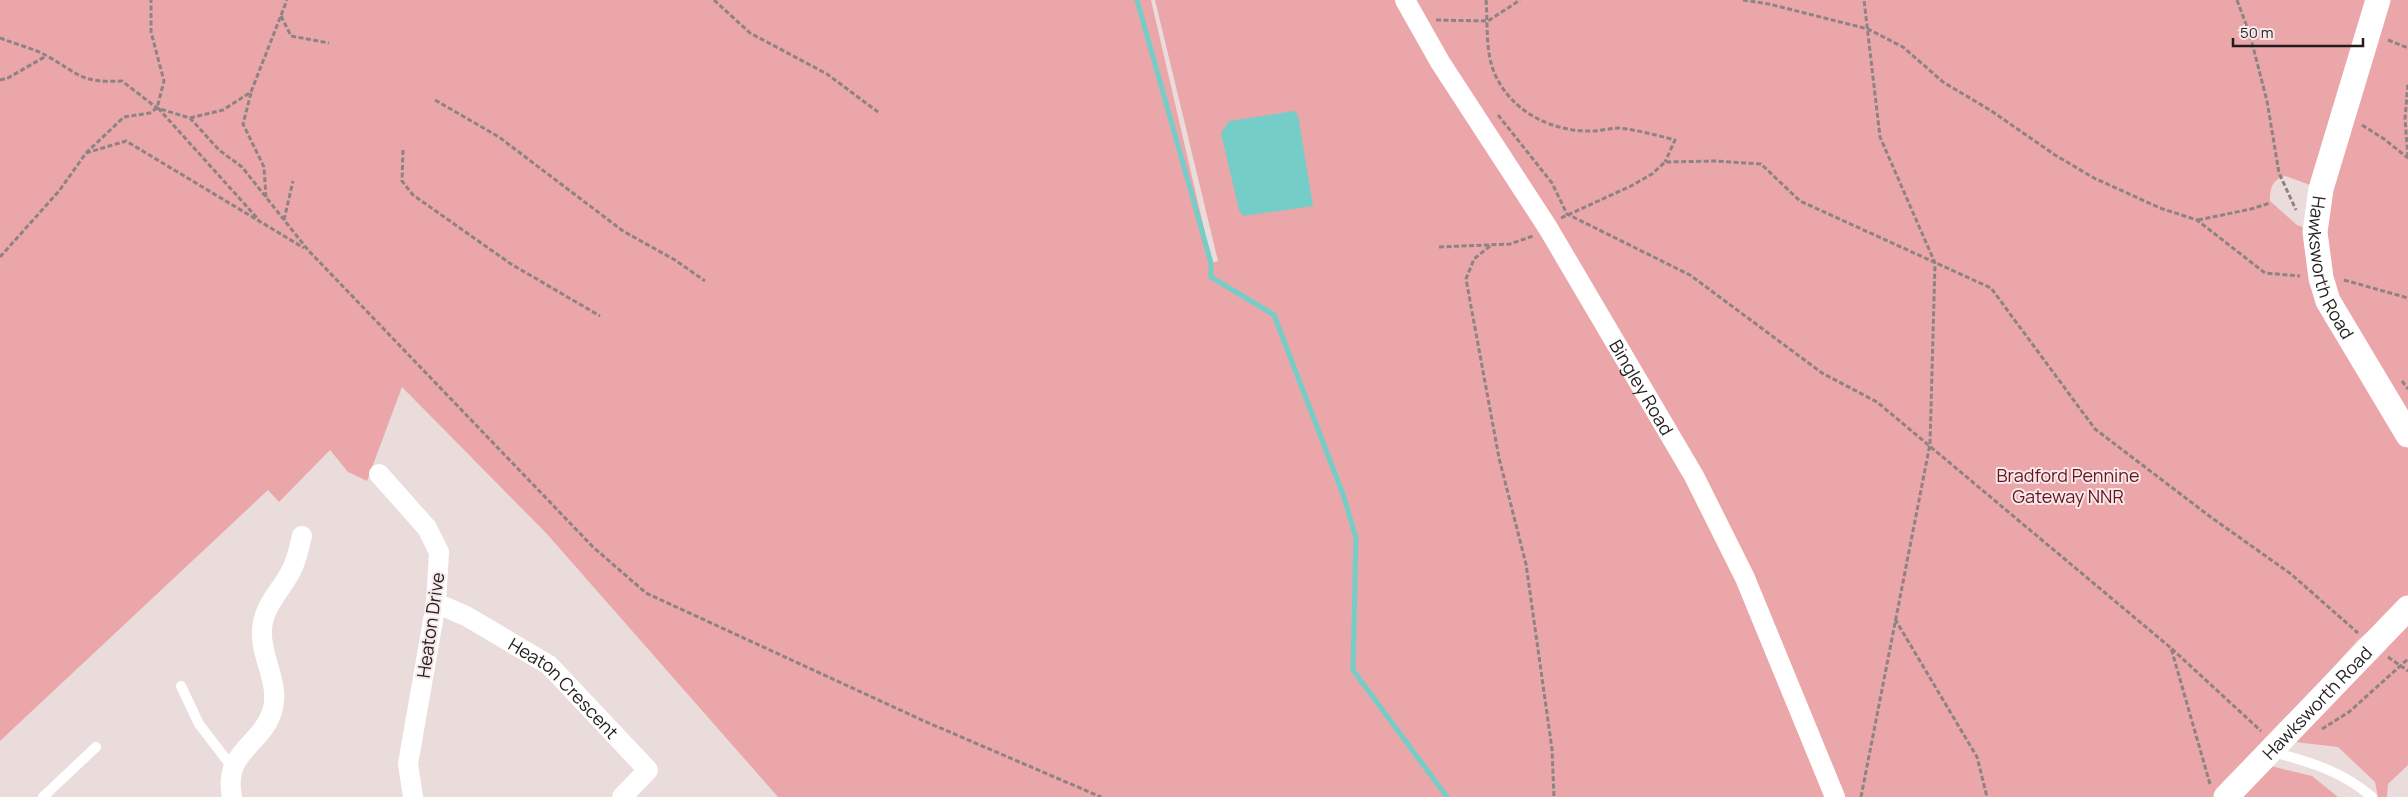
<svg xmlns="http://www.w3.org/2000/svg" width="2408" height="797" font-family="Manrope,sans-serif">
<rect width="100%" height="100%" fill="#ebdcdc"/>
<!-- green -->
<g fill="#eba6aa" fill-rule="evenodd">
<path d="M0,0H1151L1212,263L1218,261L1155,0H2408V597L2358,640L2216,797H778L547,534L402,387L367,481L348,472L330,450L279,502L268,490L0,741ZM2285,176L2321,189L2315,232L2297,225L2270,201C2270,188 2272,180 2285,176Z"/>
<path d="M2408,620V765L2388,784L2387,797H2378L2375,782L2338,747L2295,742Z"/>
<path d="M2267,765L2312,776L2338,797H2236Z"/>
</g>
<!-- water -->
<path fill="#74cdc7" d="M1294,111L1298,115L1313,206L1243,216L1239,210L1221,133L1229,121Z"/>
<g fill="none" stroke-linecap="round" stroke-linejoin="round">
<!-- stream -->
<path stroke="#74cdc7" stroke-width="5" d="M1137,0L1211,263V277L1274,315L1344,497L1356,538L1353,670L1447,797"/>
<!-- path -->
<g stroke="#8d8383" stroke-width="3" stroke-dasharray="5 2.5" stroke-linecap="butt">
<path d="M714,0L750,33L827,74L878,112"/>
<path d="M1486,0C1488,23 1485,50 1494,72C1510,111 1551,132 1592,131C1601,131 1610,128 1619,128C1637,130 1656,135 1675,140L1665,162"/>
<path d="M1743,0L1769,4L1868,29L1903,47L1943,82L1990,110L2055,155L2094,178L2160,208L2197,220L2265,273L2300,276"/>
<path d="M2237,0L2250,35L2267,101L2279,173L2296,210"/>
<path d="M281,16L291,36L329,43"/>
<path d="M1436,20L1488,21L1520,0"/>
<path d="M0,38C15,44 33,48 47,56C81,75 80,83 122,81L157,108L190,118L219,150L242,167L308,250L593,547L646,593L924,721L1101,797"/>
<path d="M2388,40L2408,48"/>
<path d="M0,80L8,78L46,56"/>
<path d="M251,93L243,124L264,167L266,198"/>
<path d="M435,100L499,137L623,231L675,260L705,281"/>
<path d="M158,108L259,220"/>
<path d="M1498,115L1552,183L1567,214L1690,275L1822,373L1877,402L2171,648"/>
<path d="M190,118L223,110L251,92L287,0"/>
<path d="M2362,125L2384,139L2408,158"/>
<path d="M403,150L402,181L413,195L511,264L600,316"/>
<path d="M86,153L126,141L304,248"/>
<path d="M2408,157L2405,119L2408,83"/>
<path d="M1561,218L1631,186L1652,174L1665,162L1716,161L1761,164L1800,201L1991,288L2095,429L2212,518L2291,574L2358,633"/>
<path d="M284,220L293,181"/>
<path d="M2198,220L2251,209L2270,203"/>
<path d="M1490,246L1474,259L1466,279L1499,458L1526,564L1552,749L1554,797"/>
<path d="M1439,247L1510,244L1533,236"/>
<path d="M0,257L59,191L86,153L124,117L150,113L157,108L164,81L151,32V0"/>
<path d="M2344,280L2408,298"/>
<path d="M2402,381L2408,389"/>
<path d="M1895,619L1977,757L1987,797"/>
<path d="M2388,657L2408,671"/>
<path d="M2322,729L2349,712L2408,659"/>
<path d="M2210,784L2171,648L2261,731"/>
<path d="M1861,797L1930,444L1935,263L1880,137L1864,0"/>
</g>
<!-- service -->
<g stroke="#fff" stroke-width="10">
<path d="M181,686L199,724L232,767"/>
<path d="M2273,752C2310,762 2342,771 2372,797"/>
<path d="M43,797L96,747"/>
</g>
<!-- minor -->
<g stroke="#fff" stroke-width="20">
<path id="s1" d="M1405,0L1440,62L1548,228L1694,476L1745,578L1835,797"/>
<path d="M379,474L427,528L439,552L436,603L408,764L413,797"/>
<path id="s2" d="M436,603L466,616L549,665L648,770L622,797"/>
<path d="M232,797C223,751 260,747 272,712C281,684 260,657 262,630C263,605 282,590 292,569C297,559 299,547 302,536"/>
</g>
<!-- tertiary -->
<g stroke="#fff" stroke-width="25">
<path id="s3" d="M2378,0L2321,189L2315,232L2321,278L2328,301L2408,435"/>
<path id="s4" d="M2226,797L2408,608"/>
</g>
</g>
<g text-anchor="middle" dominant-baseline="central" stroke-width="4" stroke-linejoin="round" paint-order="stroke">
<!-- street labels -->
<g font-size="18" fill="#231e1e" stroke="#f8e9e9">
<text stroke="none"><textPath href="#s3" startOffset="279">Hawksworth Road</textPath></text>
<text stroke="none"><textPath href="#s1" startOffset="454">Bingley Road</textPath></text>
<text transform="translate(430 625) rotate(-82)">Heaton Drive</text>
<text stroke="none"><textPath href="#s2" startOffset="155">Heaton Crescent</textPath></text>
<text stroke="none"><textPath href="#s4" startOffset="131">Hawksworth Road</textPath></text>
</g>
<!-- park labels -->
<g font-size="18" fill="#671323" stroke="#f8e9e9">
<text x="2068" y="475">Bradford Pennine<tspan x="2068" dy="21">Gateway NNR</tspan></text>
</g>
</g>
<!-- scale -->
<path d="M2233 38v8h130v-8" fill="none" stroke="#231e1e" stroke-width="2.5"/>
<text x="2240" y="38" font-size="15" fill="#231e1e" stroke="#f8e9e9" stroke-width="4" paint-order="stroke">50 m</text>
</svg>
